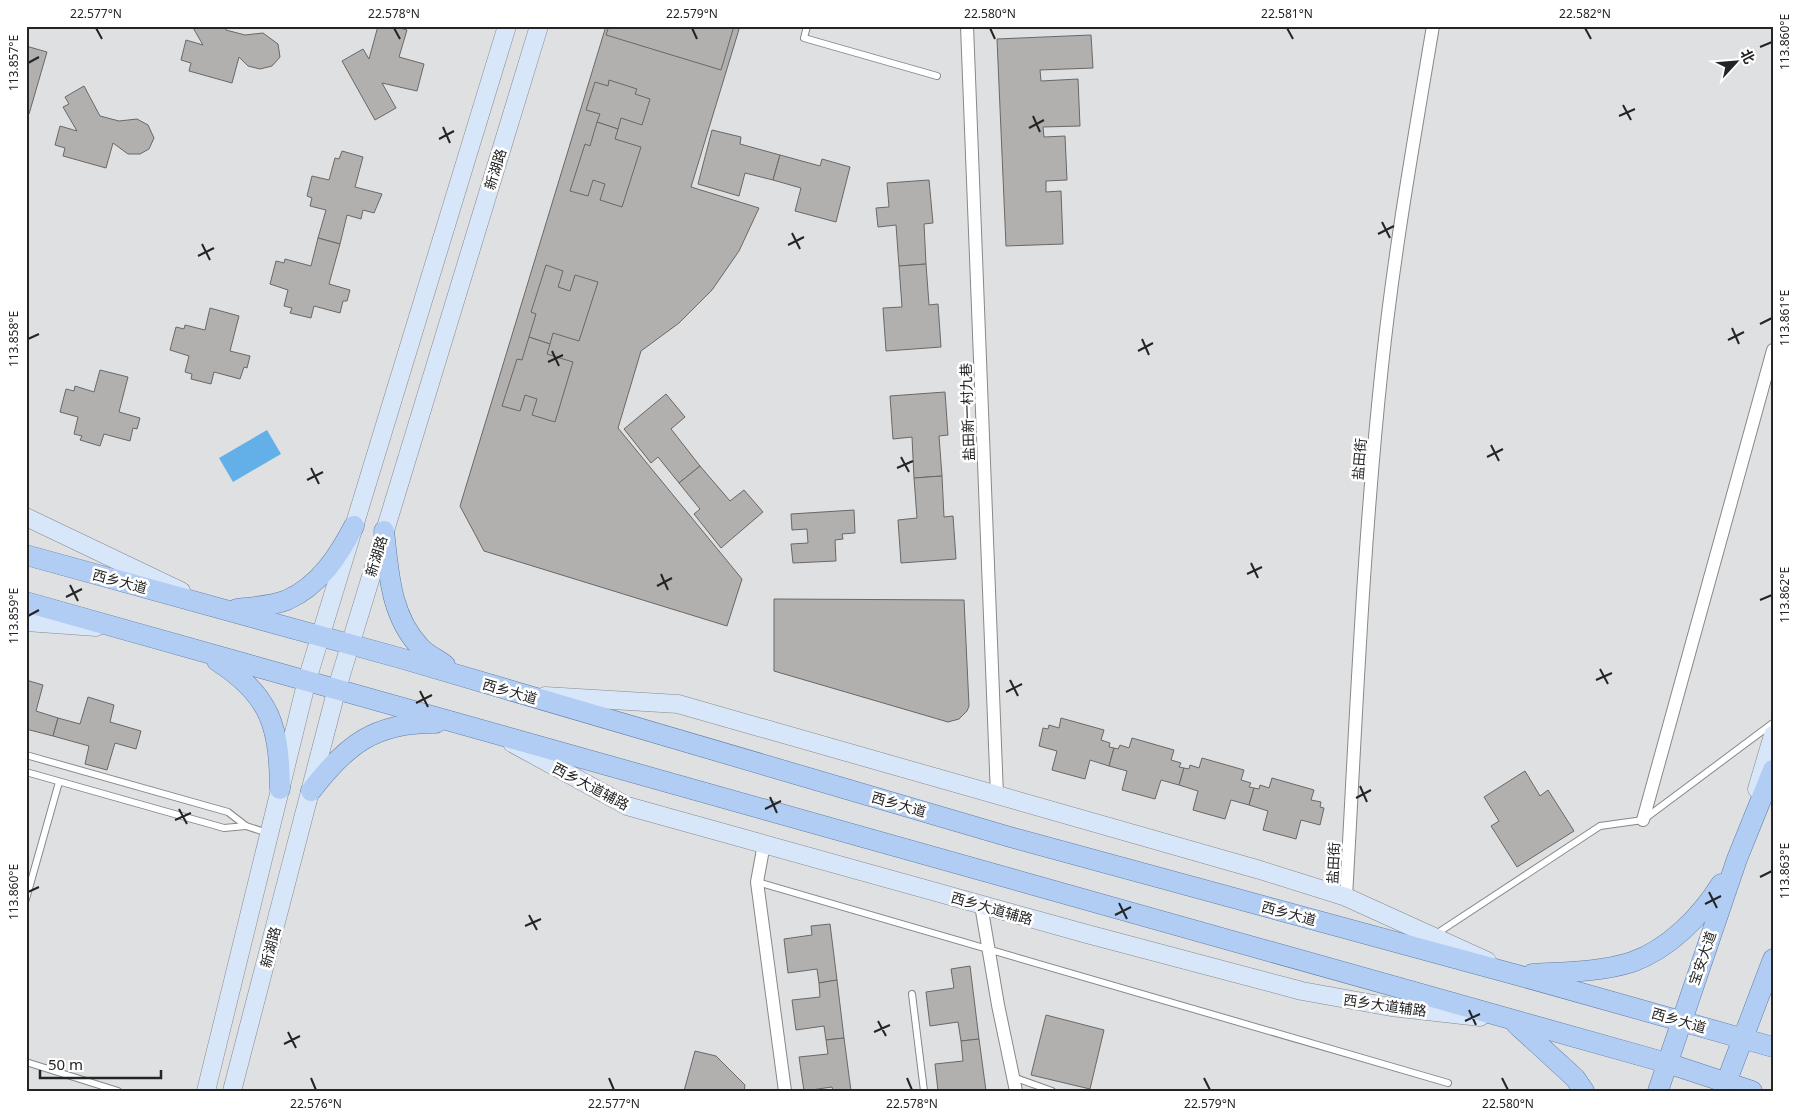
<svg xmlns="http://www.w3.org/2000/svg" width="1799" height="1117" font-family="'Noto Sans','Noto Sans SC',sans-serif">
<rect width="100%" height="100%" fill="#dfe0e2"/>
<!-- water -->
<path fill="#63b0e9" d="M267,430L281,454L233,482L219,458Z"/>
<!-- building -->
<g fill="#b2b0af" stroke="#6a6867">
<path d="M192,26H224L226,30L245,35L263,33L278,44L280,57L272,66L260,69L248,66L239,57L232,83L189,71L191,63L181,60L186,40L203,45Z"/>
<path d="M378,26H393L407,30L399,57L424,64L417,91L382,83L396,108L375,120L342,61L363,49L369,59Z"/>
<path d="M606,26H740L691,187L759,208L739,251L712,290L679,323L641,351L618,428L742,579L727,626L484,551L460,506Z"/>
<path d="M609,26H734L721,70L606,35Z"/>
<path d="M1091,35L1093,68L1040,70L1041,81L1078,79L1080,126L1043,127L1044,137L1065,136L1067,180L1046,181V192L1061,191L1063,244L1006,246L997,39Z"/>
<path d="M26,46L47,52L29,114L26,113Z"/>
<path d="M609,80L637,89L635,94L650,99L642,125L621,118L618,129L597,122L600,114L586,110L595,82L608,86Z"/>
<path d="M84,86L100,116L119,121L137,119L148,125L154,138L149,149L140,154H128L113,143L106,168L63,156L65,148L55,145L60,126L77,131L63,107L69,104L65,97Z"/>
<path d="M597,122L618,129L615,139L641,147L622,207L600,200L605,184L593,180L588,196L570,191L585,144L590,146Z"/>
<path d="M712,130L741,137L740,144L780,155L773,180L745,173L739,196L698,184Z"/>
<path d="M342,151L363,157L355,187L382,194L374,213L363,210L361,219L347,215L340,244L318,238L326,210L310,206L312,198L307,196L312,176L329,180L335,158L339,159Z"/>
<path d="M780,155L820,166L822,159L850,167L836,222L795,211L801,188L773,180Z"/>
<path d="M929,180L933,223L924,224L926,264L899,266L896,225L878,227L876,208L889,207L887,183Z"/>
<path d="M318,238L340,244L329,284L350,290L347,301H343L340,313L314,306L311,318L290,313L292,308L284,306L288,290L270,284L276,261L284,263L285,259L311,266Z"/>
<path d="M926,264L929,305L938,304L941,347L886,351L883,308L902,307L899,266Z"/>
<path d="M546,265L563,271L558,287L570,291L575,275L598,282L579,341L553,333L550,344L529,337L536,314L531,312Z"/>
<path d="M210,308L239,316L230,351L250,356L247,368L244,367L240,379L214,372L211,384L191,379L192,374L185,372L189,356L170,350L176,327L184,329L185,325L205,330Z"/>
<path d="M529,337L550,344L547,354L573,362L555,422L532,415L537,399L525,395L520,411L502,406L517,359L522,360Z"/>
<path d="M100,370L128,377L119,412L140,418L137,429L133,428L130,441L104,434L100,446L80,440L82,436L74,434L78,417L60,412L66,389L74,391L75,386L94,392Z"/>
<path d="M945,392L948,435L939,436L942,476L914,478L912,437L893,439L890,396Z"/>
<path d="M666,394L685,417L671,429L700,466L679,483L658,457L651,463L624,429Z"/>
<path d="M700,466L730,501L744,490L763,512L721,548L694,514L700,509L679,483Z"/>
<path d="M942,476L944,517L953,516L956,559L901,563L898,520L917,518L914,478Z"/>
<path d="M854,510L855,533L842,534L843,539L835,540L836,561L793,563L791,544L808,543L807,529L792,530L791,514Z"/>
<path d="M774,599L964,600L969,706L967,711L959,719L948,722L774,671Z"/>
<path d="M26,680L43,685L36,711L58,718L53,736L26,729Z"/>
<path d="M88,697L114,705L110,722L141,731L136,749L115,743L107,770L85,764L89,746L53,736L58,718L80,724Z"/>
<path d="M1061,718L1104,730L1101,740L1110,743L1109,747L1114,748L1109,766L1090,760L1085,779L1052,770L1057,751L1039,746L1043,728L1048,729L1049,725L1059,728Z"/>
<path d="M1132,738L1174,750L1171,760L1181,763L1179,767L1184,768L1179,785L1161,780L1155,799L1122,790L1127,771L1109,766L1114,748L1118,749L1120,745L1129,748Z"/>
<path d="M1202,758L1244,770L1241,780L1251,783L1249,787L1254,788L1249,805L1231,800L1225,819L1193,810L1198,791L1179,785L1184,768L1189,769L1190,765L1199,768Z"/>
<path d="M1525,771L1540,796L1548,790L1574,831L1517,867L1491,826L1499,821L1484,797Z"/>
<path d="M1272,778L1314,790L1311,800L1321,802L1320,807L1324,808L1320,825L1301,820L1296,839L1263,830L1268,811L1249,805L1254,788L1259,789L1260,785L1269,788Z"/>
<path d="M830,924L837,980L819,983L817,969L788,973L784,939L812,935L811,926Z"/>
<path d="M970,966L979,1039L961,1041L958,1022L930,1026L926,992L954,988L951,969Z"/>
<path d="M837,980L844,1038L826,1040L824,1026L796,1030L792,1000L820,997L819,983Z"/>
<path d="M1046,1015L1104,1030L1090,1089L1031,1075Z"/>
<path d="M844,1038L851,1091H833L832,1087L804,1091L799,1057L828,1054L826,1040Z"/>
<path d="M979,1039L986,1091H938L935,1064L963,1061L961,1041Z"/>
<path d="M695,1051L716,1056L745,1085L744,1091H684Z"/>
</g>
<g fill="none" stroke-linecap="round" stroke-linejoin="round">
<defs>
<g id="lane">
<path d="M807,26L804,38L937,76"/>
<path d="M26,755L228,812L246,826L268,833"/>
<path d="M26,772L224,828L246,826"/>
<path d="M757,882L1448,1083"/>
<path d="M26,899L59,782"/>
<path d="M1436,934L1600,826L1643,820L1773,723"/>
<path d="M912,994L924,1091"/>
<path d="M26,1062L118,1091"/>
<path d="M1013,1077L1052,1091"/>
</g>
<g id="street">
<path d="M967,26L997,796"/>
<path d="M1643,820L1773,350"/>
<path d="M764,844L757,882L785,1091"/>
<path d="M1346,897C1356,720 1363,543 1382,366C1394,252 1414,139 1433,26"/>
<path d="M981,905L998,1005L1016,1091"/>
</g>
<g id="secondary">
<path d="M26,517L181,591"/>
<path d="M26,622L96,627"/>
<path d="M545,696L678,704L1260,870L1346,897L1487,961"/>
<path d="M512,743L627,806L1087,934L1302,991L1391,1007L1480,1017"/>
<path d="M1757,789L1773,735"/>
<path d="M206,1091L307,680L507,26"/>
<path d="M232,1091L337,688L539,26"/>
</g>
<g id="primary">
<path d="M384,531C389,573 390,615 420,647C426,654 437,659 445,665"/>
<path d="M26,555L400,658L1010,837L1517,975L1773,1047"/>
<path d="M26,602L1667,1063L1752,1091"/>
<path d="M237,609C254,607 272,606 287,600C319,586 339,555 354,526"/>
<path d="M217,661C272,696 279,728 280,789"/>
<path d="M311,791C346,745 375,722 436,723"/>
<path d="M1532,974C1565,972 1601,972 1632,962C1669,949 1701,916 1721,884"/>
<path d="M1516,1024L1575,1078L1584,1091"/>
<path d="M1658,1091L1737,859L1773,770"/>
<path d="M1723,1091L1773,959"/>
</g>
</defs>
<!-- lane casing -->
<use href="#lane" stroke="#87888a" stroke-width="8"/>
<!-- street casing -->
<use href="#street" stroke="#87888a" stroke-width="14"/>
<!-- secondary casing -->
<use href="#secondary" stroke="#87888a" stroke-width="19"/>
<!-- primary casing -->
<use href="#primary" stroke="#5e7ca6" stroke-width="21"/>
<!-- lane -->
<use href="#lane" stroke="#fff" stroke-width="6"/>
<!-- street -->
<use href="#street" stroke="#fff" stroke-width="12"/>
<!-- secondary -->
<use href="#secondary" stroke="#d8e6f9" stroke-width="18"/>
<!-- primary -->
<use href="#primary" stroke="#b2cdf3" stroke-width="20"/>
</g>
<!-- ticks -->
<path fill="none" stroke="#242425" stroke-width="2" d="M96,28L102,39M394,28L400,39M692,28L697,39M990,28L995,39M1287,28L1293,39M1585,28L1591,39M1760,47L1772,42M28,63L39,57M1623,105L1631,120M1033,116L1040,132M1619,116L1635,109M443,127L450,143M1029,128L1044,120M439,139L454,131M1382,222L1390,238M792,233L800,249M1378,234L1394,226M202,244L210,260M788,245L804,237M198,256L214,248M1760,324L1772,318M1732,328L1739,344M28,339L39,334M1142,339L1149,355M1728,340L1744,332M552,351L559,366M1138,351L1153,343M548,362L563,355M1491,445L1499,461M901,457L909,472M1487,457L1503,449M311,468L319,484M897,468L913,461M307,480L323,472M1251,563L1258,578M661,574L668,590M1247,574L1262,567M70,585L78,601M657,586L672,578M66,597L82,589M1760,600L1772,595M28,616L39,610M1600,669L1608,684M1010,680L1018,696M1596,680L1612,673M420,691L428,707M1006,692L1022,684M416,703L432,695M1360,786L1367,802M770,797L777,813M1356,798L1371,790M179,809L187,824M765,809L781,801M175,820L191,813M1760,877L1772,871M28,892L39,887M1709,892L1717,908M1119,903L1127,919M1705,904L1721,896M529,915L537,930M1115,915L1131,907M525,926L541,919M1469,1010L1476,1025M878,1021L886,1036M1465,1021L1480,1014M288,1032L296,1048M874,1032L890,1025M284,1044L300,1036M311,1078L316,1090M609,1078L614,1090M907,1078L912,1090M1204,1078L1210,1090M1502,1078L1508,1090"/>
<g text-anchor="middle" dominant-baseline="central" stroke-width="5" stroke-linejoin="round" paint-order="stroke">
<!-- street labels -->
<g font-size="14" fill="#242425" stroke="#fff">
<text transform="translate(495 169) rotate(-73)">新湖路</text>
<text transform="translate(967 412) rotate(-92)">盐田新一村九巷</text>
<text transform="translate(1359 459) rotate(-85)">盐田街</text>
<text transform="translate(376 556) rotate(-73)">新湖路</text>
<text transform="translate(120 581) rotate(15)">西乡大道</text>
<text transform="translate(510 691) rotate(16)">西乡大道</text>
<text transform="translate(591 786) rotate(28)">西乡大道辅路</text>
<text transform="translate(899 804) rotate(16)">西乡大道</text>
<text transform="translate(1333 863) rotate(-87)">盐田街</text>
<text transform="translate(992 908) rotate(16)">西乡大道辅路</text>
<text transform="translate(1289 913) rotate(15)">西乡大道</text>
<text transform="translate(270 947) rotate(-75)">新湖路</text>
<text transform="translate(1702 958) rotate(-71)">宝安大道</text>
<text transform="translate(1385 1005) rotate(8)">西乡大道辅路</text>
<text transform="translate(1679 1020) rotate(16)">西乡大道</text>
</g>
</g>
<!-- border -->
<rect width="1799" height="1117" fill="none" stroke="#ffffff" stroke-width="55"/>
<!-- north arrow -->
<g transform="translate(1736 62) rotate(64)" stroke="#ffffff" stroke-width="4" paint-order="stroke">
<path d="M0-4L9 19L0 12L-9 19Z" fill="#242425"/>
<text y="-8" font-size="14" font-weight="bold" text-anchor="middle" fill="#242425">北</text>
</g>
<!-- scale -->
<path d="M40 1070v8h121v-8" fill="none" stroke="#242425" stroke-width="2.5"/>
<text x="48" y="1070" font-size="15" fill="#242425" stroke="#ffffff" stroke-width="4" paint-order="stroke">50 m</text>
<rect x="28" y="28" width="1744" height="1062" fill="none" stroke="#242425" stroke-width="2"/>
<g font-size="12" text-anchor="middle" fill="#242425">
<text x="96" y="18">22.577°N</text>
<text x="394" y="18">22.578°N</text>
<text x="692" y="18">22.579°N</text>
<text x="990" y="18">22.580°N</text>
<text x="1287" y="18">22.581°N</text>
<text x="1585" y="18">22.582°N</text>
<text transform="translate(1785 42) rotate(-90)" y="4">113.860°E</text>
<text transform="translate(14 63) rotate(-90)" y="4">113.857°E</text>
<text transform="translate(1785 318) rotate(-90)" y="4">113.861°E</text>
<text transform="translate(14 339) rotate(-90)" y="4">113.858°E</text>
<text transform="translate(1785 595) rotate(-90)" y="4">113.862°E</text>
<text transform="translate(14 616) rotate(-90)" y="4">113.859°E</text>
<text transform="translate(1785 871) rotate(-90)" y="4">113.863°E</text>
<text transform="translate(14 892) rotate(-90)" y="4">113.860°E</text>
<text x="316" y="1108">22.576°N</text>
<text x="614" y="1108">22.577°N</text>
<text x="912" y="1108">22.578°N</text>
<text x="1210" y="1108">22.579°N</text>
<text x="1508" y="1108">22.580°N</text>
</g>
</svg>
